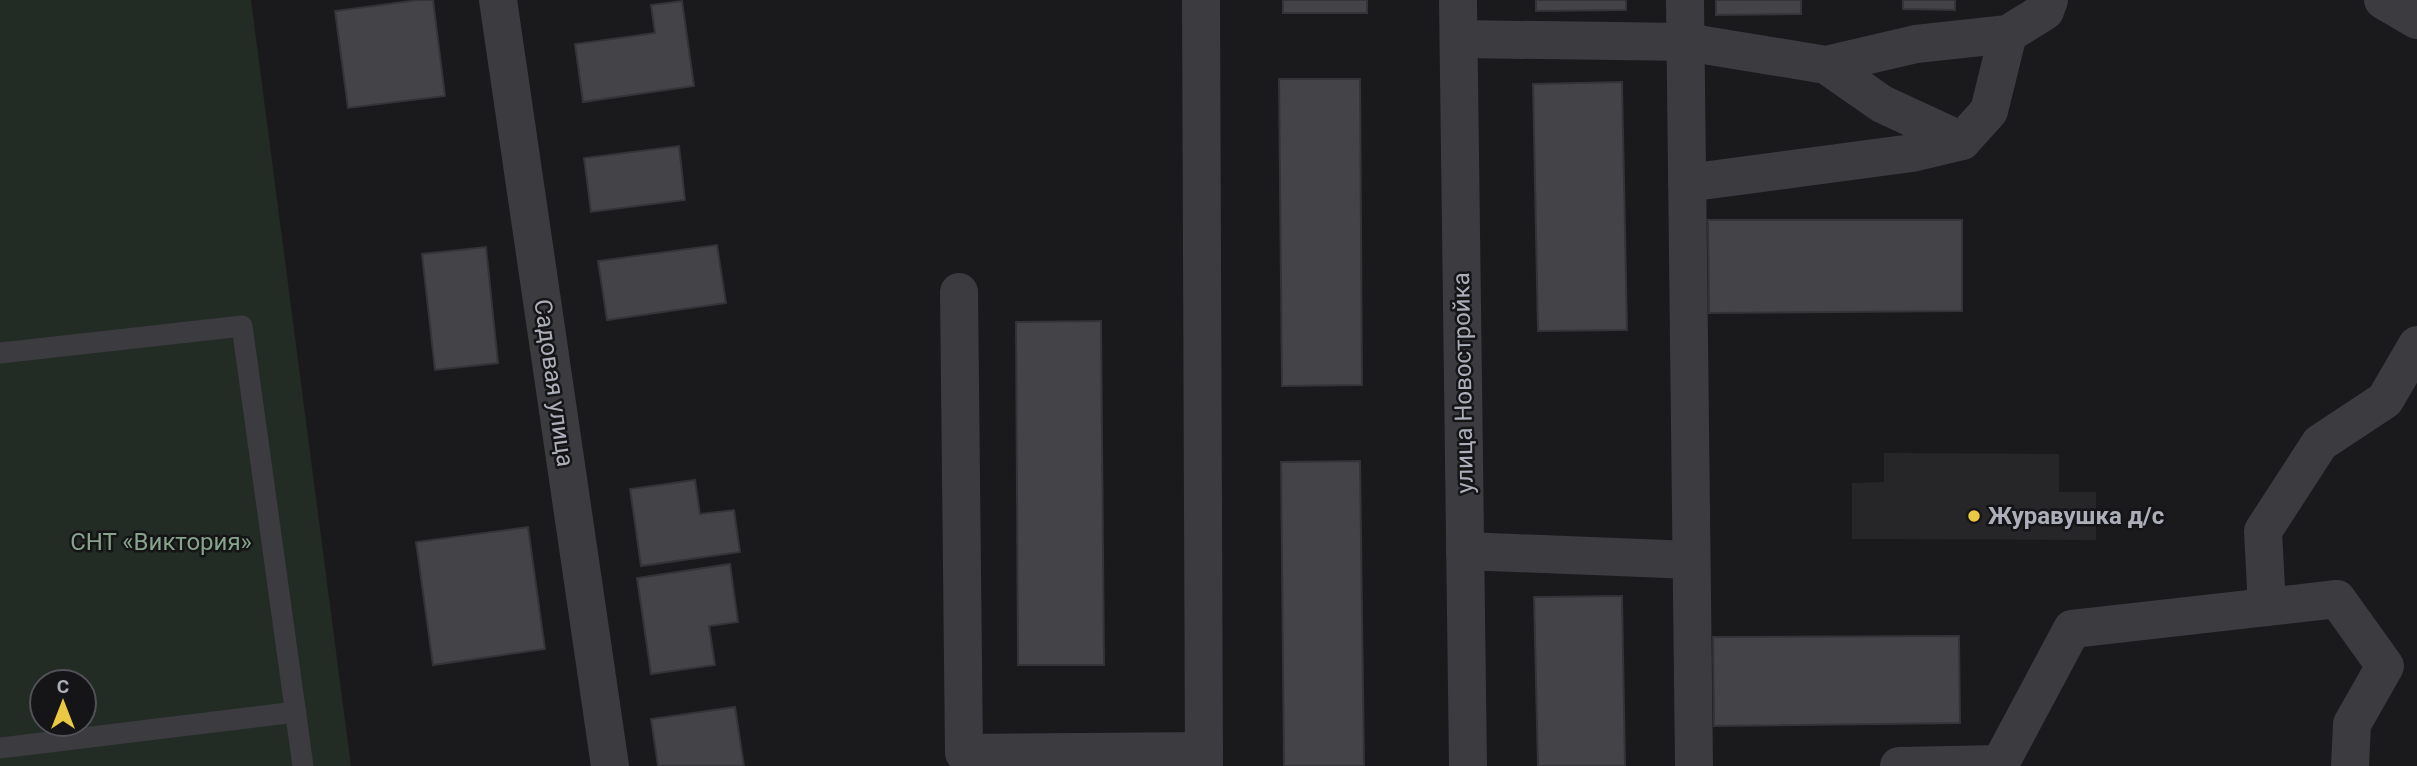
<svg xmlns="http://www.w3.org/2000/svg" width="2417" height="766" font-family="Roboto,sans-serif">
<rect width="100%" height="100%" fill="#1a191b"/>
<!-- built -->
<path fill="#262528" d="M1884,453L2059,454V492H2096V540L1852,539V483L1884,482Z"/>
<!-- green -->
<path fill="#232b25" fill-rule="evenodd" d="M0,0H251L351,766H0ZM42,682H84V724H42Z"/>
<!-- building -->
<g fill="#444448" stroke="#343337" stroke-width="2">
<path d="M418,0H433L445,96L348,108L335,11Z"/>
<rect x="1283" y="0" width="84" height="13"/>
<path d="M1536,0H1626V10L1536,11Z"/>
<path d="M1716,0H1801V14L1716,15Z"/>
<path d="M1903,0H1955V10L1903,9Z"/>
<path d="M682,1L694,86L583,102L575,44L655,33L651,5Z"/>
<path d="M1279,79H1360L1362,385L1282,386Z"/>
<path d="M1622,82L1627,330L1538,331L1533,84Z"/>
<path d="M679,146L685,200L591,212L584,158Z"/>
<path d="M1708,220H1962V311L1709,313Z"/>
<path d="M717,245L726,303L607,320L598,261Z"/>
<path d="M486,247L498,363L435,370L422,254Z"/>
<path d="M1101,321L1104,665H1018L1016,322Z"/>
<path d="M1360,461L1364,766H1284L1281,462Z"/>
<path d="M695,480L700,514L734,510L740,552L641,566L630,489Z"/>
<path d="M528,527L545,649L433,665L416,542Z"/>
<path d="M730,564L738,622L709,626L715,665L651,674L637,578Z"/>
<path d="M1622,596L1625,766H1538L1534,597Z"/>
<path d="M1959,636L1960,723L1714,726L1713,637Z"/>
<path d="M735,707L744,766H658L651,719Z"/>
</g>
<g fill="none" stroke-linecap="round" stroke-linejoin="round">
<!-- lane -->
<g stroke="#3b3b40" stroke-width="21">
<path d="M0,353L242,326L303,766"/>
<path d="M0,748L296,712"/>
</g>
<!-- street -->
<g stroke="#3b3b40" stroke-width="38">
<path d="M498,0L610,766"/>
<path d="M1201,0L1204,766"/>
<path d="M1458,0L1468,766"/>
<path d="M1685,0L1694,766"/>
<path d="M2383,0L2417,20"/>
<path d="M1459,39L1686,42L1826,65L1916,44L2008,34L2045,11L2049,0"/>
<path d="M1826,65L1882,104L1962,141"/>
<path d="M1687,183L1912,153L1962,141L1989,111L2008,34"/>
<path d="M959,292L964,753L1204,751"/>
<path d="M1465,551L1691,560"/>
<path d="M2267,607L2263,531L2320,443L2385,400L2417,345"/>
<path d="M1899,766L2000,764L2072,629L2337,599L2385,666L2352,724L2350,766"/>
</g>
</g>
<!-- markers -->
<circle fill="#eac843" stroke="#151416" stroke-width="2.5" cx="1974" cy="516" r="7"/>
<g text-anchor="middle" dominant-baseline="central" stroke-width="5" stroke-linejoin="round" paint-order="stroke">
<!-- street labels -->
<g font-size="24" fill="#acafba" stroke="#151416">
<text transform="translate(554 383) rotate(82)">Садовая улица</text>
<text transform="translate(1463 383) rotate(-91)">улица Новостройка</text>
</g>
<!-- poi labels -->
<g font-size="24" font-weight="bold" fill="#acafba" stroke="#151416" text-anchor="start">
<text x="1988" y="516">Журавушка д/с</text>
</g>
<!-- park labels -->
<g font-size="24" fill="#85a48b" stroke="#151416">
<text x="161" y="542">СНТ «Виктория»</text>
</g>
</g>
<!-- north arrow -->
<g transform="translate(63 703)"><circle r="33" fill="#151416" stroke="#515258" stroke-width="2"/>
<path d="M0-5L12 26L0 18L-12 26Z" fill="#eac843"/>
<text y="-10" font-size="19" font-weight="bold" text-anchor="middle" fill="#acafba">С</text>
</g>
</svg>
